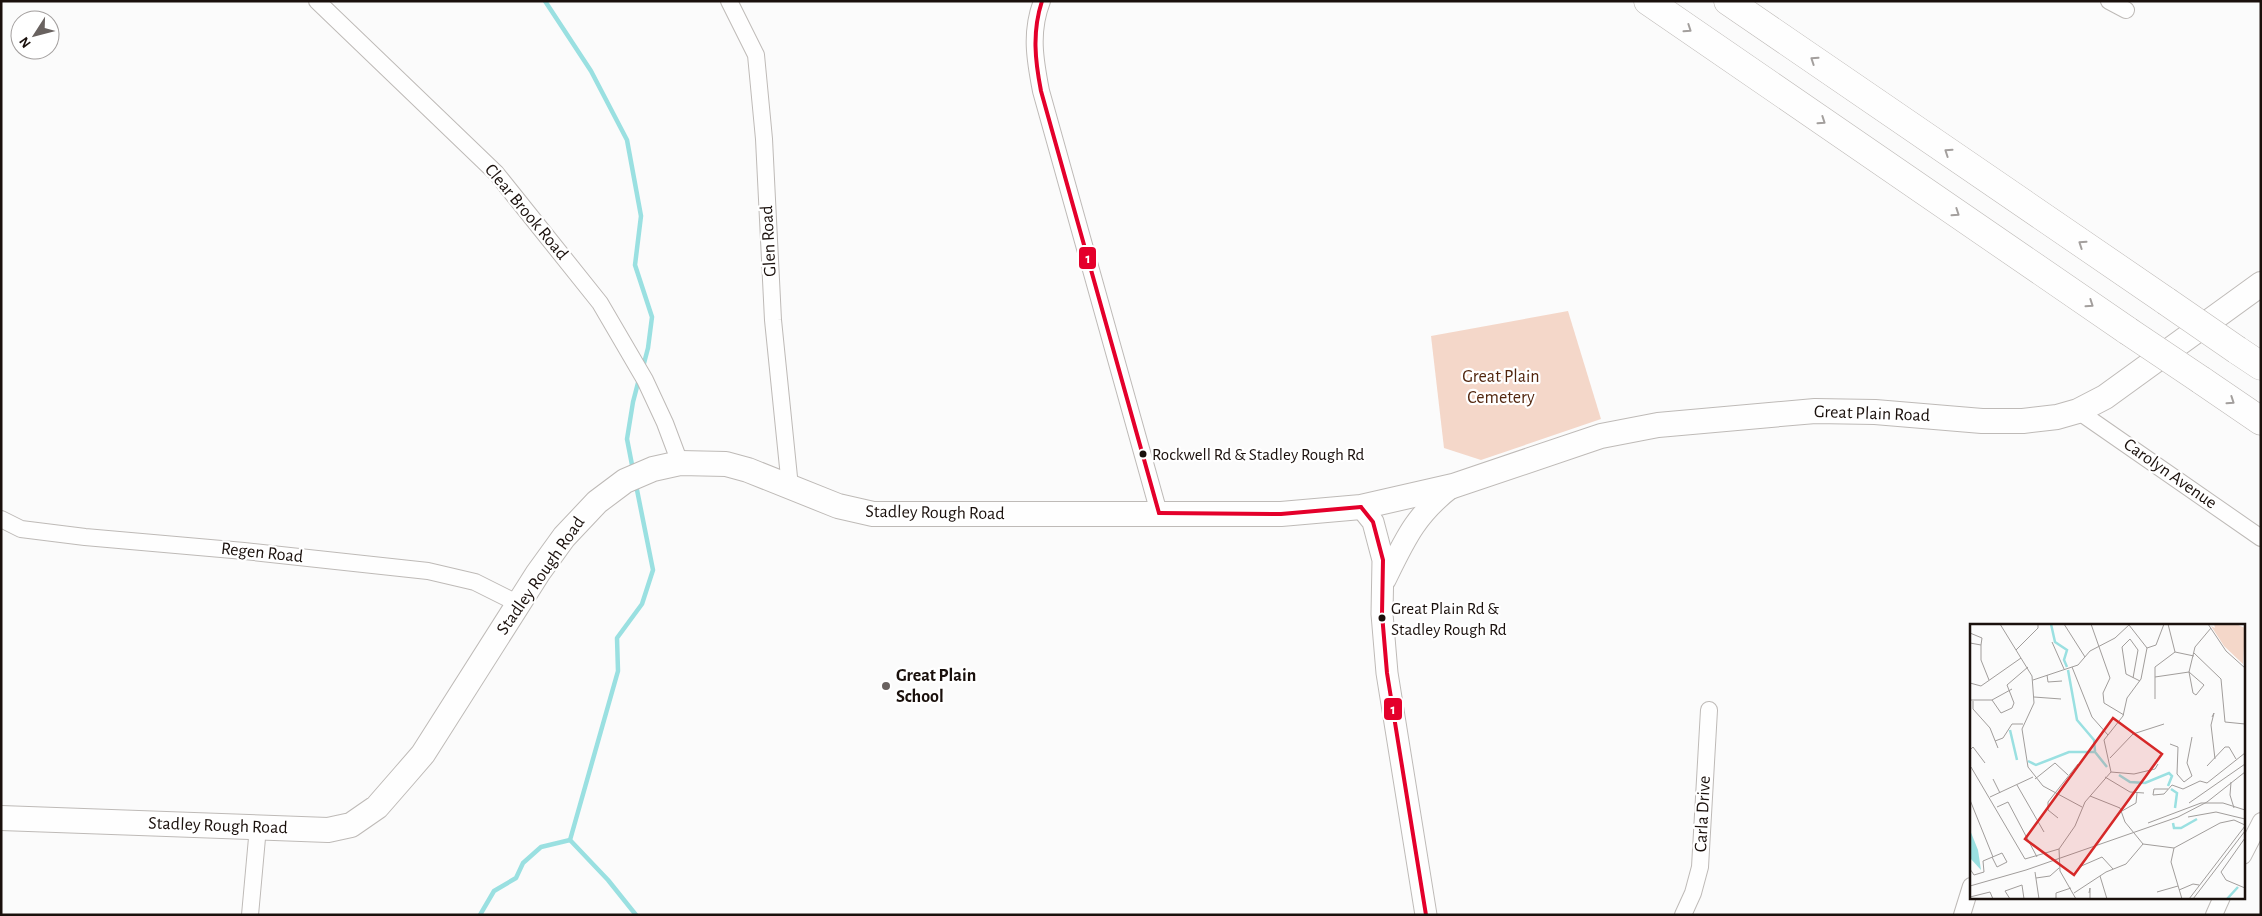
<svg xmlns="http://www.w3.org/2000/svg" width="2262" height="916" font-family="'Alegreya Sans',sans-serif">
<rect width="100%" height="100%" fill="#fbfbfb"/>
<!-- green -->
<path fill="#f4d7c9" d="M1568,311L1601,419L1481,460L1444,448L1431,336Z"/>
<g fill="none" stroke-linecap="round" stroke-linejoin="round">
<!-- stream -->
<g stroke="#9ae0e1" stroke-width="4.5">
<path d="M545,1L591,71L627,140L641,216L635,265L652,317L648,348L643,367"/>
<path d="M633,470L627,439L633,402L639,379"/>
<path d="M480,915L494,891L516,878L523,863L541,847L570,840"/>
<path d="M636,915L608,880L570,840L618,671L617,638L642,604L653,570L636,485"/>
</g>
<defs>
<g id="minor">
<path d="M317,1L496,173L600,303L645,380L665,423L680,463"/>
<path d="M729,1L756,55L764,139L773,320L790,487"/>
<path d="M1042,1C1030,32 1035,60 1041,91L1159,513"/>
<path d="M2109,1L2126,10"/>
<path d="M2078,411L2261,538"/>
<path d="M1,519L21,529L85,537L244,551L428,571L475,582L519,604"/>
<path d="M2243,856L2261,821"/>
<path d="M250,915L258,827"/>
<path d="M1683,915L1693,893L1700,867L1709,710"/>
<path d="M1962,915L1971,886"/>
<path d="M2214,915L2222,897"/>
</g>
<g id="tertiary">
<path d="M1361,507L1373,522L1383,560L1382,614L1387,673L1426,915"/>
<path d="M1385,580C1405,539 1416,514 1453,486"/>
</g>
<path id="secondary" d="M1,818L328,830L351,825L377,807L404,776L423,754L538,573L564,537L597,502L625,481L653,469L680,463L726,464L748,470L838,506L873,514H1281L1361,507L1453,486L1601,436L1658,425L1815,411L1875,412L1982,421H2023L2057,417L2078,411L2105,397L2261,284"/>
<g id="motorway">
<path d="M1648,1L2128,331"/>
<path d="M1728,1L2166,301"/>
<path d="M2237,350L2261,366"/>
<path d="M2201,380L2261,421"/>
</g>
</defs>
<!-- minor casing -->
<use href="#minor" stroke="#bebab7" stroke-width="18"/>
<!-- tertiary casing -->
<use href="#tertiary" stroke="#bebab7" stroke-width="23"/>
<!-- secondary casing -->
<use href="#secondary" stroke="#bebab7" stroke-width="26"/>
<!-- motorway casing -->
<use href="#motorway" stroke="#bebab7" stroke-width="29"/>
<!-- minor -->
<use href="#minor" stroke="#fefefe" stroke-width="16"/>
<!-- tertiary -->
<use href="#tertiary" stroke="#fefefe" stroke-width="21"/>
<!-- secondary -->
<use href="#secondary" stroke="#fefefe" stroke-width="24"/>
<!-- motorway -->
<use href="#motorway" stroke="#fefefe" stroke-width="28"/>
<defs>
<g id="motorway-bridge">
<path d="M2166,301L2237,350"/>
<path d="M2128,331L2201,380"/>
</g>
</defs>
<!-- motorway-bridge casing -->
<use href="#motorway-bridge" stroke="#bebab7" stroke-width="29" stroke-linecap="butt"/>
<!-- motorway-bridge -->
<use href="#motorway-bridge" stroke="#fefefe" stroke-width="28"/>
<defs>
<g id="bus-1">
<path d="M1042,1C1032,32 1035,60 1041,91L1159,513"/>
<path d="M1361,507L1373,522L1383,560L1382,614L1387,673L1426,915"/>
<path d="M1159,513L1281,514L1361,507"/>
</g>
</defs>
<!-- bus-1 casing -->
<use href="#bus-1" stroke="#fff" stroke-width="8"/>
<!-- bus-1 -->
<use href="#bus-1" stroke="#e4002b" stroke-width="4"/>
</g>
<!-- one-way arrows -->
<defs><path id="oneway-chevron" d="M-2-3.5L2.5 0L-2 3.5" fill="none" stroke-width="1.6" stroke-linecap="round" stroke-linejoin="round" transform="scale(1.25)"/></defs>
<g stroke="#a39f9d">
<use href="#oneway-chevron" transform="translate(1688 29) rotate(34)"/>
<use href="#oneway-chevron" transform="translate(1814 60) rotate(-146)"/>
<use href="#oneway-chevron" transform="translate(1822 121) rotate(34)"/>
<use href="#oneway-chevron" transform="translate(1948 152) rotate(-146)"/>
<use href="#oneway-chevron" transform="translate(1956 213) rotate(34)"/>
<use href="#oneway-chevron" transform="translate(2082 244) rotate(-146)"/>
<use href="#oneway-chevron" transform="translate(2090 304) rotate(34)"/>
<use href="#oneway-chevron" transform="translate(2231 401) rotate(34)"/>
</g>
<!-- markers -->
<g fill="#1a100c" stroke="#fff" stroke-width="2">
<circle cx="1143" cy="454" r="4.5"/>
<circle cx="1382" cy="618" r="4.5"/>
</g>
<circle fill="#696260" stroke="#fff" stroke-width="2" cx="886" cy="686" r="5"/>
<g text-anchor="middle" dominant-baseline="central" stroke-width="4.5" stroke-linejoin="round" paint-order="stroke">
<!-- bus labels -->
<g font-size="17" fill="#1a100c" stroke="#fff" text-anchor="start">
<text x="1152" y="454">Rockwell Rd &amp; Stadley Rough Rd</text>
<text x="1391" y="608">Great Plain Rd &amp;<tspan x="1391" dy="21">Stadley Rough Rd</tspan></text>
</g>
<!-- street labels -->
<g font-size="18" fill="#1a100c" stroke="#fff">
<text transform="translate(526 212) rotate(50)">Clear Brook Road</text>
<text transform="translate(769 241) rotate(-93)">Glen Road</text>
<text transform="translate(1872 414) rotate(2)">Great Plain Road</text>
<text transform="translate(2170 474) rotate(35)">Carolyn Avenue</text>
<text transform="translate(935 513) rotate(1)">Stadley Rough Road</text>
<text transform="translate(262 553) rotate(6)">Regen Road</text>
<text transform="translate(541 576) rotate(-55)">Stadley Rough Road</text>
<text transform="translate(1703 814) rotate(-87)">Carla Drive</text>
<text transform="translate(218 826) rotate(2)">Stadley Rough Road</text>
</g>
<!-- park labels -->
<g font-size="18" fill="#52260e" stroke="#fff">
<text x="1501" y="377">Great Plain<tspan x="1501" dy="21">Cemetery</tspan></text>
</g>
<!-- poi labels -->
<g font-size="18" font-weight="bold" fill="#1a100c" stroke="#fff" text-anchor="start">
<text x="896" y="676">Great Plain<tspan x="896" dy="21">School</tspan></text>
</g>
</g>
<!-- overview -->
<g transform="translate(1970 624)">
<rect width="275" height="275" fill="#fbfbfb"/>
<path d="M244,0H266L275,4L273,40L254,22L241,2L245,4Z" fill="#f4d7c9"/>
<path d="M0,206L8,226L11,246L0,234Z" fill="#9ae0e1"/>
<path fill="none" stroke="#9ae0e1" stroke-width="2.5" d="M81,0L85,18L97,26L94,36L97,43M98,46L107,96L124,116L125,127M40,106L47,136M58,137L66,141L99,128H125L137,143M149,151L160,158L175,159L199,149L202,152L198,162M201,165L207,169L205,184M203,199L204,204H211L227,195M257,275L268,263"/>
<path fill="none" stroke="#a19d9b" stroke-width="1" d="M30,0L62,52L64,79L52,105L58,143L73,162L112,183M94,0L115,33M121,0L140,54L133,69L134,79L154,91M198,0L205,28L224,32M238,0L256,27L275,44M159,1L177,24M0,9L12,14L11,21L0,19M82,18L94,45M11,21V36L19,56M46,26L68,4V0M224,29L251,55L255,98L275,100M102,43L122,93L138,111M219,48L234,61L226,71L223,69ZM77,51L78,58L92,57M185,53L219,48L225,23L241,4M163,54L168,26L160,15L152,23L156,50L170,57M63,56L108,41L120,27L145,14L160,0M0,59L11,62L51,34M64,73L91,75M185,75V43L205,28M0,76H22L42,65M22,76L31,89L42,84L44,79L37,61L58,43M3,77V85L20,104L28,124M242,93L244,89L241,101L245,135M25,117L33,114L42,100H53M200,120L208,123L207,150L214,158L222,152L217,139L222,113M0,126L3,123L15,139M140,134L163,110L194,100M237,142L255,123H259L266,135M1,143L55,235L89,225M141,148L164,150L185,145L188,140M135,153L160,168L174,169M23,155L30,169M65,155L85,139L98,151M275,157V175M261,158L260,171L264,184M47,161L74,208M198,165H184L183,171L194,170L202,161L213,165L230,157L237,159L275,129M120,172L150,184L155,198L173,220M20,173L63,153M0,176L23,233M219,179L275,140M27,183L38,178L67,233M152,187L166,179L167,169M218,193L246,188L275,195M88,194L78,186V178L108,140M178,199L231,179H253L275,186M275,214L251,248L256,256L275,264M204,224L250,199L264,196L275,201M204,224L201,238L212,275M109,243L132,233L143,245M0,245L4,251L14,248L13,237L32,229L37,238L27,243L22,233M65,248L69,275M130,252L137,275M66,254L80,252L89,244M0,262L56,246L208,193L237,178L275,148M209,266L223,260L229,261M187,268L208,262M104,269L136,248L156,240L173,220L204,224M119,269L120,264V275M0,273L20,268L23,275M40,275L35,267L52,261L54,275M86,275V269L101,264M106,275L90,247L89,225L105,202L115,178L141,148L134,116L153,92L157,74L171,55L177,24L186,21L194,0M219,275L275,202M223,275L275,207"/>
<path fill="#d62828" fill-opacity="0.15" stroke="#d62828" stroke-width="2.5" d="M143,94L192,130L104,251L55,215Z"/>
<rect width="275" height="275" fill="none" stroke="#1a100c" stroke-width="2.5"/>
</g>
<g stroke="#fff" stroke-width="2">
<rect x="1078" y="246" width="19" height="24" rx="5" fill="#e4002b"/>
<rect x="1383" y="697" width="20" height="24" rx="5" fill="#e4002b"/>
</g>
<g font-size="14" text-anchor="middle" font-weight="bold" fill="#fff">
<text x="1088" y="263">1</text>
<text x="1393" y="714">1</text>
</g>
<!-- border -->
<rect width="2262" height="916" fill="none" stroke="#1a100c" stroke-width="5"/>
<!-- north arrow -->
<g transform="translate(35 35) rotate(234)"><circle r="24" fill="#ffffff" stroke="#a39f9e"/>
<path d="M0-4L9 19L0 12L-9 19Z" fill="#696260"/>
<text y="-8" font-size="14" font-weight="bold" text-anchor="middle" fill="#1a100c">N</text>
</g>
</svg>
